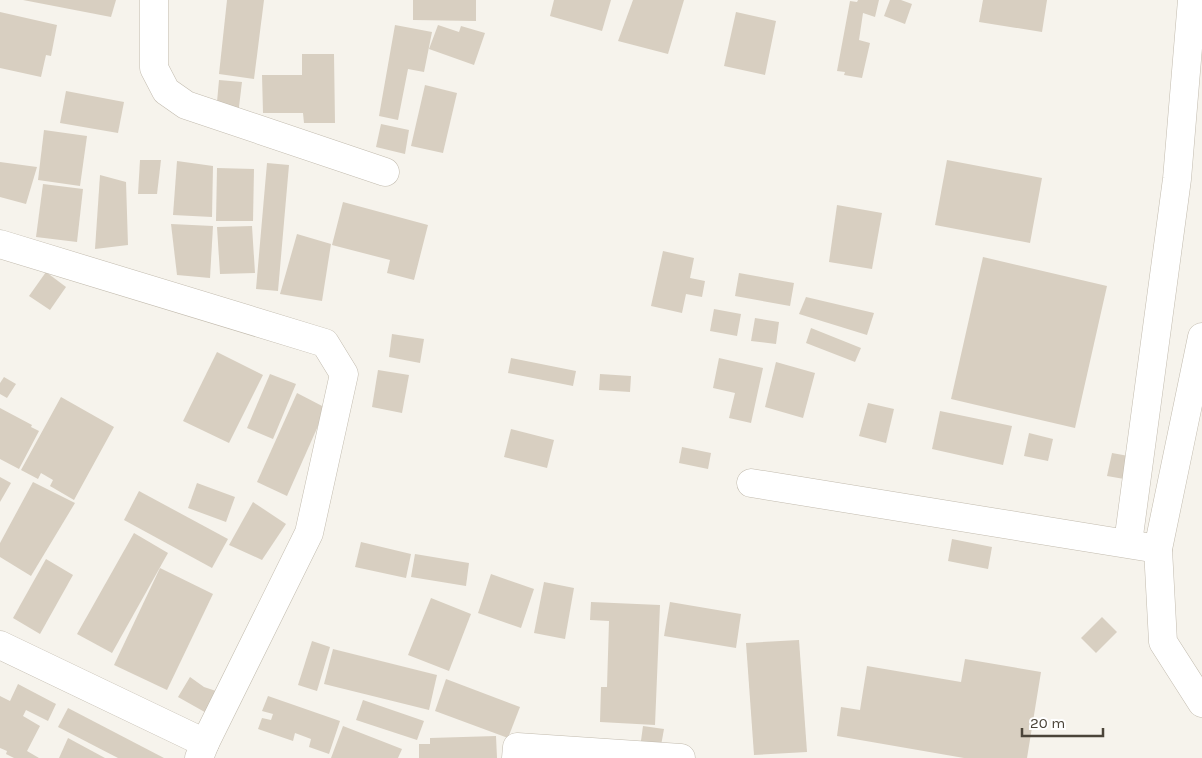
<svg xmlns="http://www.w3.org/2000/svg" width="1202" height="758" font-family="Karla,sans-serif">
<rect width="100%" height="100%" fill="#f6f3ec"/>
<!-- building -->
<g fill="#d8cfc1">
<path d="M23,0H116L111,17Z"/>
<path d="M227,0H264L254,79L219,74Z"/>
<path d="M413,0H476V21L413,20Z"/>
<path d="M554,0H611L602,31L550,16Z"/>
<path d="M633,0H684L668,54L618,41Z"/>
<path d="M858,0H879L875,17L863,13L859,40L870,43L862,78L844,75L845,72L837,71L850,1L857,2Z"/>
<path d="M890,0H901L912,4L905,24L884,16Z"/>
<path d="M983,0H1047L1042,32L979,22Z"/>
<path d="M0,12L57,25L51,56L46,55L41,77L0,68Z"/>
<path d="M736,12L776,21L765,75L724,66Z"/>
<path d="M395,25L432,32L424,72L408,69L398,120L379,116Z"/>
<path d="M438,25L459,32L461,26L485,33L474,65L429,49Z"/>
<path d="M302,54H334L335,123H304L303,113H263L262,75H302Z"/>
<path d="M219,80L242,82L238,115L216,113Z"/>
<path d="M425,85L457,93L443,153L411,146Z"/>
<path d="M66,91L124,102L118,133L60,123Z"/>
<path d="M381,124L409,130L405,154L376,147Z"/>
<path d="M44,130L87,136L80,186L38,180Z"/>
<path d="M140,160H161L157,194H138Z"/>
<path d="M947,160L1042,178L1030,243L935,225Z"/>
<path d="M177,161L213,166L212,217L173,215Z"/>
<path d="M0,162L37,167L26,204L0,197Z"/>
<path d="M267,163L289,165L278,291L256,289Z"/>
<path d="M217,168L254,169L253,221H216Z"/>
<path d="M100,175L126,182L128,245L95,249Z"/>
<path d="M43,184L83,189L77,242L36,237Z"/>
<path d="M343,202L428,225L414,280L387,273L390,260L332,245Z"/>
<path d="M837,205L882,213L872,269L829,262Z"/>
<path d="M171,224L213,226L210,278L177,275Z"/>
<path d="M252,226L255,273L220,274L217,227Z"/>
<path d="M297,234L331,244L322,301L280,294Z"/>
<path d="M663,251L694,258L690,278L705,281L702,297L686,294L682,313L651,306Z"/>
<path d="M983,257L1107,286L1075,428L951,399Z"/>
<path d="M46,272L66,287L50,310L29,296Z"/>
<path d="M739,273L794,283L790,306L735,296Z"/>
<path d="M806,297L874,313L867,335L799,314Z"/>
<path d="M714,309L741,314L737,336L710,331Z"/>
<path d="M755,318L779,322L776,344L751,341Z"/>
<path d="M811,328L861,348L855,362L806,343Z"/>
<path d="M392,334L424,339L420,363L389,357Z"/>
<path d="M217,352L263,375L229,443L183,421Z"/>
<path d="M511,358L576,371L573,386L508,373Z"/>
<path d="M719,358L763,368L751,423L729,418L735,393L713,388Z"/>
<path d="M776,362L815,373L803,418L765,407Z"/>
<path d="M378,370L409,375L402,413L372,407Z"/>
<path d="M270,374L296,384L273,439L247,428Z"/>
<path d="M600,374L631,376L630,392L599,390Z"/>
<path d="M4,377L16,384L7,398L0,394V383Z"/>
<path d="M297,393L326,408L287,496L257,482Z"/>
<path d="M61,397L114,427L74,500L50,486L53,480L41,473L38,479L21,470Z"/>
<path d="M868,403L894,409L886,443L859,436Z"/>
<path d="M0,408L32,425L31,427L39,431L19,469L0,459Z"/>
<path d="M940,411L1012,426L1003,465L932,449Z"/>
<path d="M511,429L554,440L547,468L504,457Z"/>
<path d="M1029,433L1053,439L1048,461L1024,456Z"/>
<path d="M682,447L711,453L708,469L679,463Z"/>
<path d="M1112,453L1134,457L1130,480L1107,476Z"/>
<path d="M0,477L11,483L0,502Z"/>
<path d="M33,482L75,503L31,576L0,557V543Z"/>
<path d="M197,483L235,497L226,522L188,508Z"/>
<path d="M139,491L228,539L212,568L124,520Z"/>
<path d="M253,502L286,524L262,560L229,545Z"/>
<path d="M134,533L168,553L112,653L77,634Z"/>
<path d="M952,539L992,547L988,569L948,561Z"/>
<path d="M361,542L411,554L406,578L355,567Z"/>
<path d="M415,554L469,563L466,586L411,577Z"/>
<path d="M46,559L73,575L40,634L13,618Z"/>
<path d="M160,568L213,594L167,690L114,665Z"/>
<path d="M491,574L534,589L521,628L478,613Z"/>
<path d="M544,582L574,588L565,639L534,633Z"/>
<path d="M431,598L471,614L449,671L408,655Z"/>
<path d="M591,602L660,605L655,725L600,722L601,687H607L609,621L590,620Z"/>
<path d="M670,602L741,614L736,648L664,636Z"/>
<path d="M1102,617L1117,632L1096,653L1081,638Z"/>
<path d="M799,640L807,752L754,755L746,643Z"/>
<path d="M312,641L330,647L317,691L298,685Z"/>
<path d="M333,649L437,675L429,710L324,684Z"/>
<path d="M965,659L1041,672L1027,758H964L837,736L841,707L860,710L867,666L961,682Z"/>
<path d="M190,677L204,687L225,694L210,715L178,697Z"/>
<path d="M446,679L520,707L508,738L435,711Z"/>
<path d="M18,684L56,704L48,721L26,710L23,716L40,726L27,751L39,758H14L6,754L7,751L0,748V696L10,701Z"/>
<path d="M268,696L340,721L329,754L309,747L311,739L295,733L293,741L258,729L262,718L271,720L273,714L262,711Z"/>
<path d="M363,700L424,721L417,740L356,720Z"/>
<path d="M68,708L164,758H118L58,727Z"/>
<path d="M343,726L402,749L398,758H331Z"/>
<path d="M643,726L664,729L660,751L640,748Z"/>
<path d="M496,736L497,758H419V744H430V738Z"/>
<path d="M68,738L105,758H59Z"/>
</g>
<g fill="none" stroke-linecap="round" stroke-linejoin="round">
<defs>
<g id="minor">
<path d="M154,0V68L166,91L186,105L385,172"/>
<path d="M0,244L325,343L344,374L309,533L205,743"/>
<path d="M1202,337L1158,549L1163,642L1202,703"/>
<path d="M751,483L1158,549"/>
<path d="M1128,543L1177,179L1192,0"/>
<path d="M0,645L205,743L199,758"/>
<path d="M516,758L517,747L681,758"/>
</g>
</defs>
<!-- minor casing -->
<use href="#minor" stroke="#c2bbae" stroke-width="29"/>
<!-- minor -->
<use href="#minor" stroke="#fff" stroke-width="28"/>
</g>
<!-- scale -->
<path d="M1022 728v8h81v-8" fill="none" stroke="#4b4439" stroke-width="2.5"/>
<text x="1030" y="728" font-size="15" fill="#4b4439" stroke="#ffffff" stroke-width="4" paint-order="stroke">20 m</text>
</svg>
